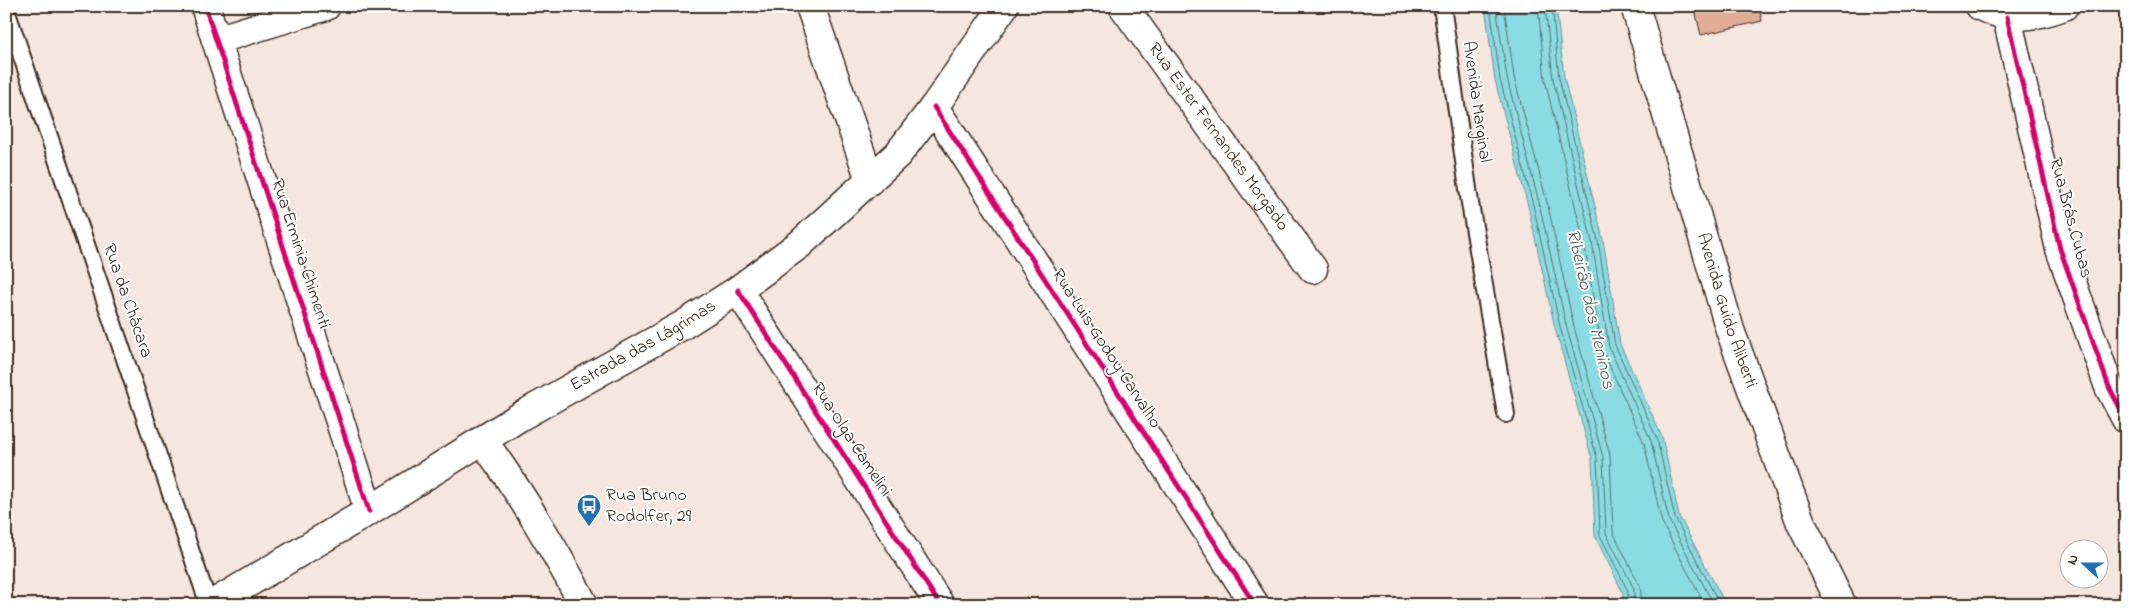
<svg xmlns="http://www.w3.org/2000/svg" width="2132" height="611" font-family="'Indie Flower',sans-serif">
<rect width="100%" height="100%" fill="#f6e6e0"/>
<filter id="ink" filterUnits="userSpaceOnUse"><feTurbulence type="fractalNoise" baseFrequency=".02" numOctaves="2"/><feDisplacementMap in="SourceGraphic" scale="10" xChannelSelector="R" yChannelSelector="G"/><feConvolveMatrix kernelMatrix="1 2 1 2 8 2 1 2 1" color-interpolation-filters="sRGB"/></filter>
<g filter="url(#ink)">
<!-- water -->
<path fill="#8adbe2" stroke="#6a9494" d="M1485,6H1556L1564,77L1603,240L1620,344L1662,437L1679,516L1726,605H1623V593L1595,536L1592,459L1555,328L1529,210L1495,80Z"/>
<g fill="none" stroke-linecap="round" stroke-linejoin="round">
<!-- shore -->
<g stroke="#5b716c" stroke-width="1">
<path d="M1490,6L1500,79L1534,209L1560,327L1597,458L1600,535L1628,591V605"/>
<path d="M1496,6L1507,78L1540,207L1566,325L1603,457L1606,533L1634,589V605"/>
<path d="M1504,6L1514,77L1548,206L1573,323L1610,455L1613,532L1640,586L1642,605"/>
<path d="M1538,6L1545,80L1584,243L1602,349L1644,443L1662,523L1705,605"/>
<path d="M1545,6L1553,79L1592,242L1609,347L1651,441L1669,520L1714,605"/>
<path d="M1552,6L1559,78L1598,241L1615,345L1657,439L1675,518L1720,605"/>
</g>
</g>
<!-- building -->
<path fill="#e2ad96" stroke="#3b2a1e" d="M1694,6H1759L1762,21L1701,35Z"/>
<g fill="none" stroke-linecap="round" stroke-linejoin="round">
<defs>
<g id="lane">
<path d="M1442,6L1470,203L1506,414"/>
<path d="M6,10L209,605"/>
</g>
<g id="street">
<path d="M205,6L369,511"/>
<path d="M810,6L870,180"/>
<path id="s1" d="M1123,6L1313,269"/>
<path d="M2007,17L2060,249L2109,387L2126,419"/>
<path d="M216,40L326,6"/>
<path d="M934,107L1255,605"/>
<path d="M738,290L940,605"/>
</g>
<g id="secondary">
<path d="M1980,6C2009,21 2034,17 2064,6"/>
<path d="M483,441C521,493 554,548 584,605"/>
<path id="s2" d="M211,605L369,511L521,416L683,325L738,290L800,244L898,154L934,107L1004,6"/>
</g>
<g id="primary">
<path id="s3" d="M1635,6L1730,330L1801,523L1842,605"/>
</g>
</defs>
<!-- lane casing -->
<use href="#lane" stroke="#3b2a1e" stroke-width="20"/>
<!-- street casing -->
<use href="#street" stroke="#3b2a1e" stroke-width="31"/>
<!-- secondary casing -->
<use href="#secondary" stroke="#3b2a1e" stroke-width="31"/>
<!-- primary casing -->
<use href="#primary" stroke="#3b2a1e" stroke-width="31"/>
<!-- lane -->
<use href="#lane" stroke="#fff" stroke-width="16"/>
<!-- street -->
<use href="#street" stroke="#fff" stroke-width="28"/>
<!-- secondary -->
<use href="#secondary" stroke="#fff" stroke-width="28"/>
<!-- primary -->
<use href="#primary" stroke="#fff" stroke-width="28"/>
<defs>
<g id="cycleway">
<path d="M205,6L369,511"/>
<path d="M2007,17L2060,249L2109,387L2126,419"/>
<path d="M934,107L1255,605"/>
<path d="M738,290L940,605"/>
</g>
</defs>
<!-- cycleway casing -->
<use href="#cycleway" stroke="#fff" stroke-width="8"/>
<!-- cycleway -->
<use href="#cycleway" stroke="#d6006c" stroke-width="5"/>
</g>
</g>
<!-- icons -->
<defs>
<symbol id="bus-pin" viewBox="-11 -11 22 30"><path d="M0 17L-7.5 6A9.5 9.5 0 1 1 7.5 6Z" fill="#1f6fb2" stroke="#fff"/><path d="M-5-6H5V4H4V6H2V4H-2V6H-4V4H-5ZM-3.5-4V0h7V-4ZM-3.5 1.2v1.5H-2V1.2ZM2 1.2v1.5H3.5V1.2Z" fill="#fff"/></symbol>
</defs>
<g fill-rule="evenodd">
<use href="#bus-pin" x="575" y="492" width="28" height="38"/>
</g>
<g text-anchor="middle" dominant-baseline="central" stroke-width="4" stroke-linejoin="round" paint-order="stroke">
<!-- street labels -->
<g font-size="18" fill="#3b2a1e" stroke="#fff">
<text transform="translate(1476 102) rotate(82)">Avenida Marginal</text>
<text stroke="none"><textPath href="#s1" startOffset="162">Rua Ester Fernandes Morgado</textPath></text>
<text transform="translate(2070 218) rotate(75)">Rua Brás Cubas</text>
<text transform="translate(300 254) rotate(72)">Rua Erminia Chimenti</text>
<text transform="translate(127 301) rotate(71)">Rua da Chácara</text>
<text stroke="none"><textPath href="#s3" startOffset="318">Avenida Guido Aliberti</textPath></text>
<text stroke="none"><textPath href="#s2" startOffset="504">Estrada das Lágrimas</textPath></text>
<text transform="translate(1106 349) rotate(57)">Rua Luis Godoy Carvalho</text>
<text transform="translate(851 440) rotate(57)">Rua Olga Camelini</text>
</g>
<!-- poi labels -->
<g font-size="18" fill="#3b2a1e" stroke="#fff" text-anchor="start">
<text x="606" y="496">Rua Bruno<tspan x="606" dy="21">Rodolfer, 29</tspan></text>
</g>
<!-- water labels -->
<g font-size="19" font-style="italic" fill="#535f59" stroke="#fff">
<text transform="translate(1590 309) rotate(77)">Ribeirão dos Meninos</text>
</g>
</g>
<!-- margin -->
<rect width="2132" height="611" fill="none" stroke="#fff" stroke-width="25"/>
<rect x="12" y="12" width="2107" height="586" fill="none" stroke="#3b2a1e" stroke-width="2" filter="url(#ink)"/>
<!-- north arrow -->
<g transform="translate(2084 564) rotate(291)"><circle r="24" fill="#ffffff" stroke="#b1aaa5"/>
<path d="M0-4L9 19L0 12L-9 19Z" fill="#1f6fb2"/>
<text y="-8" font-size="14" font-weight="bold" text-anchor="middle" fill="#3b2a1e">N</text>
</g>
</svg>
